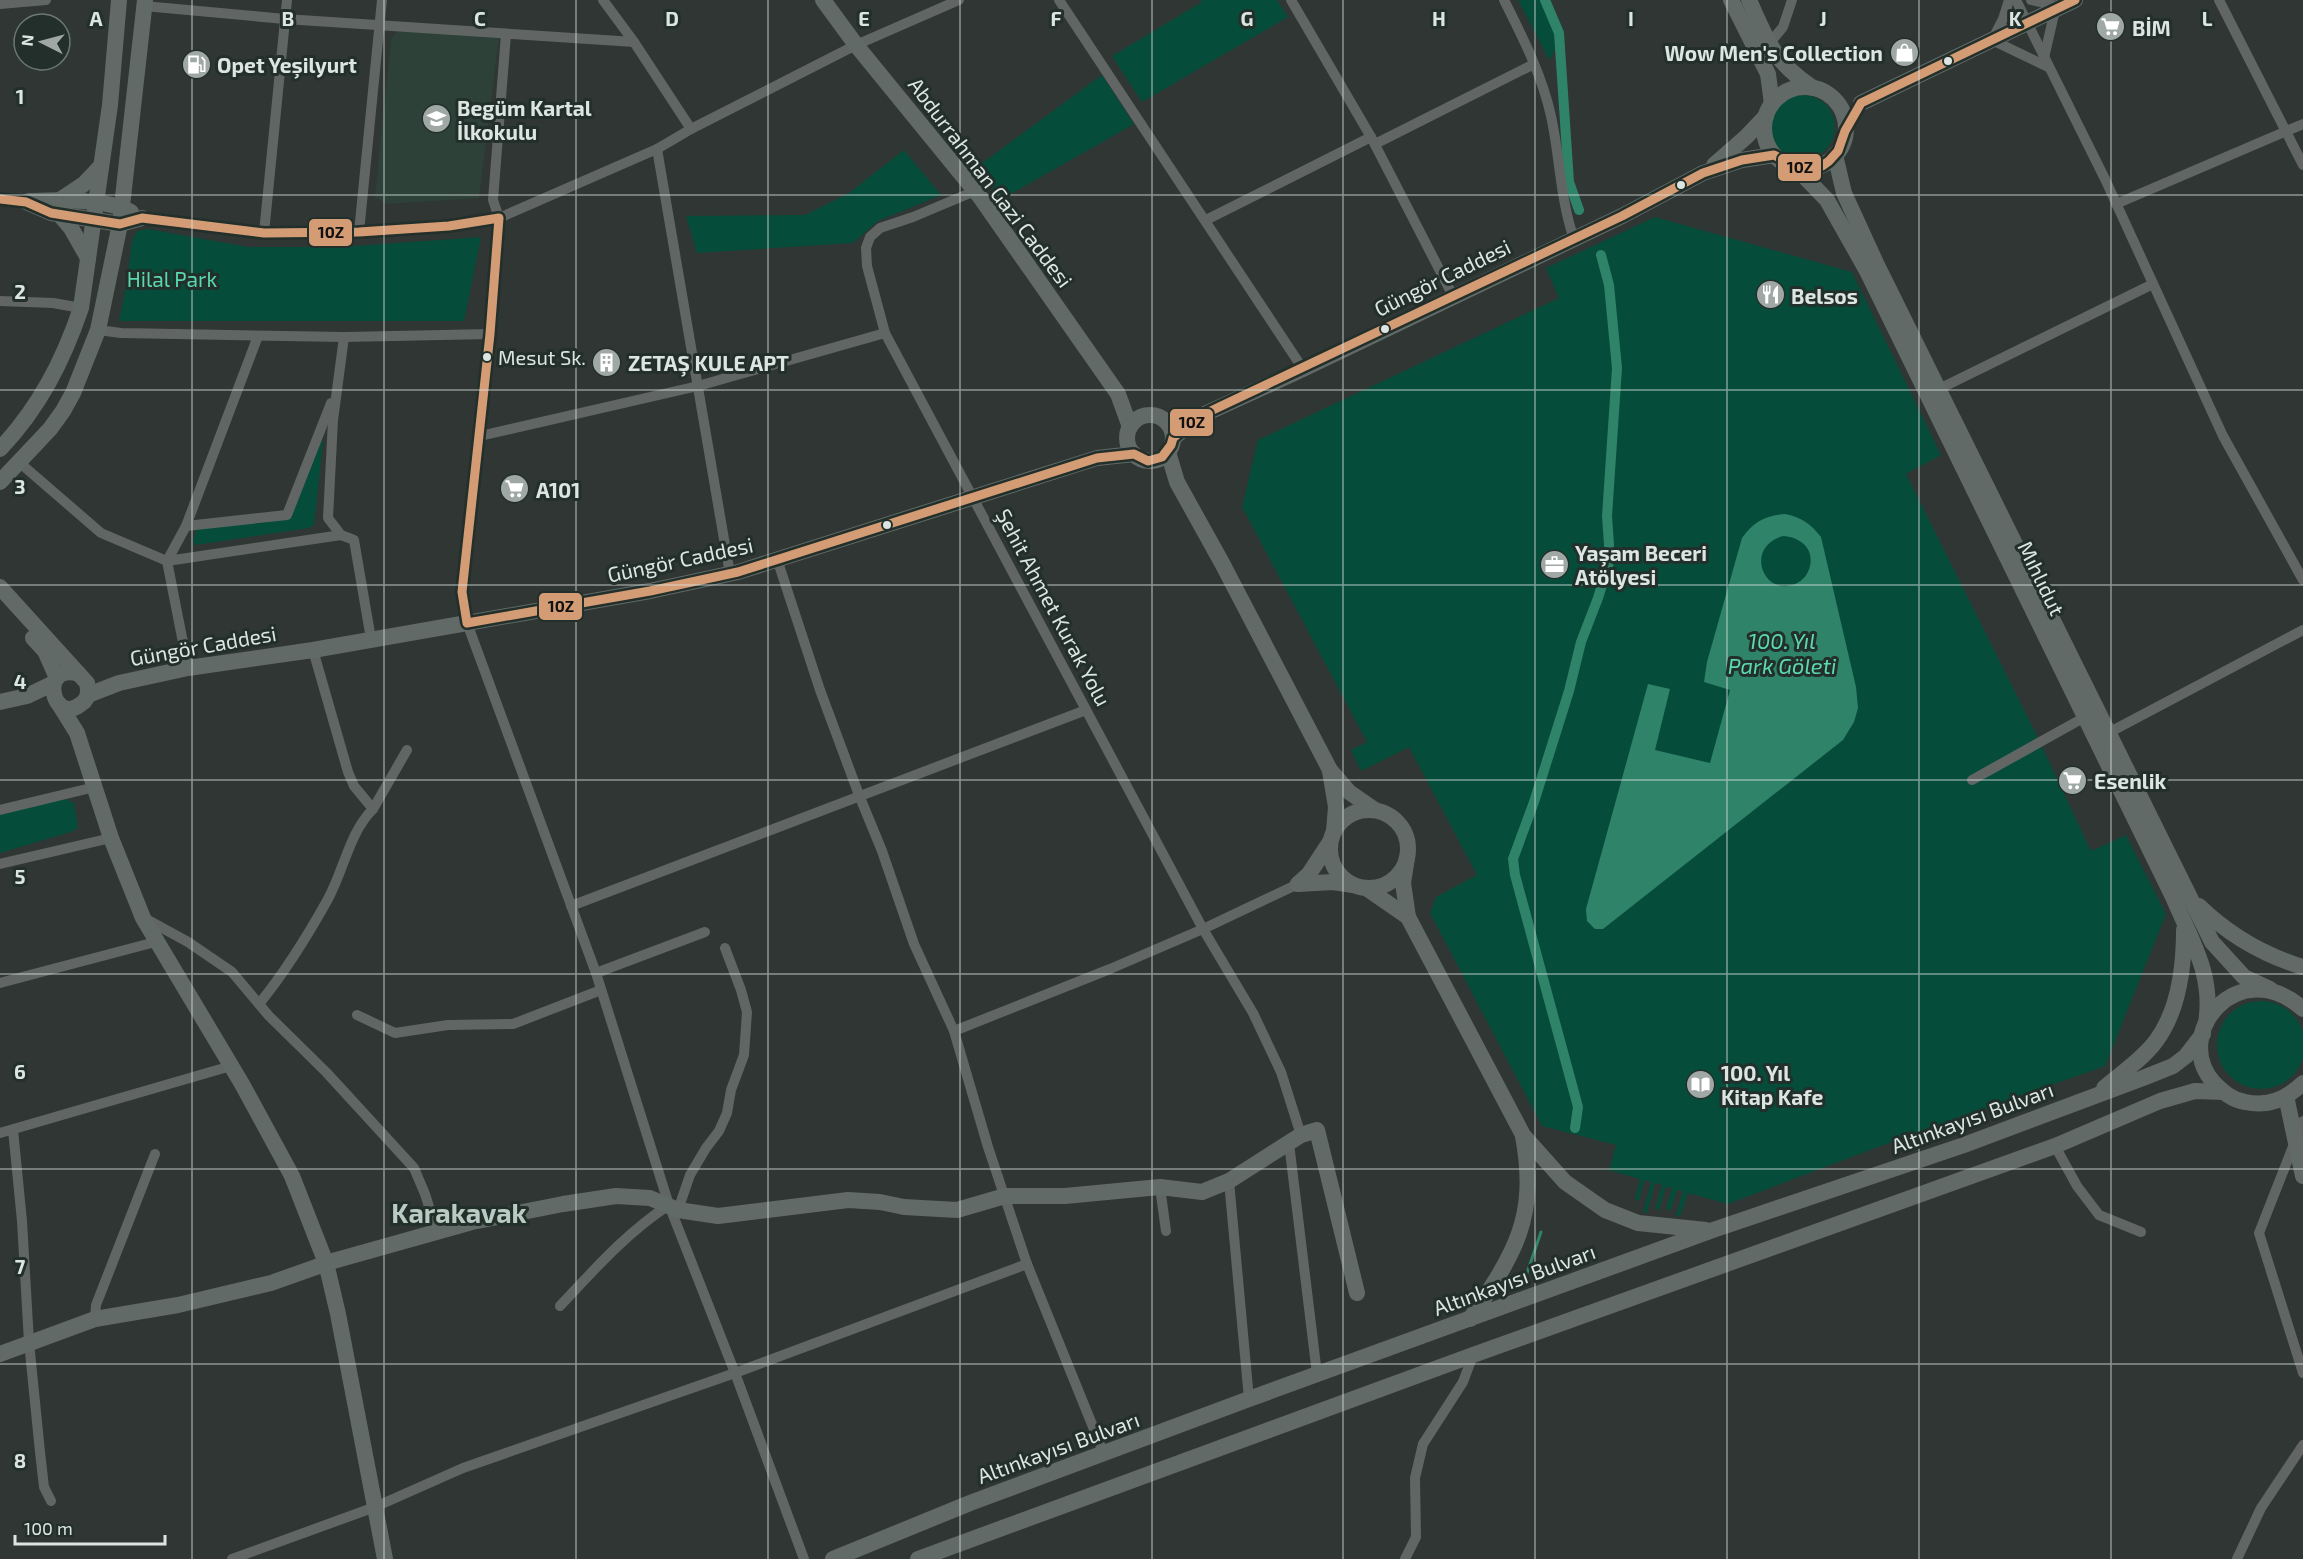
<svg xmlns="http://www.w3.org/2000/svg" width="2303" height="1559" font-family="'Exo 2',sans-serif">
<rect width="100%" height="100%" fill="#2f3633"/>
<!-- built -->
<path fill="#2d4139" d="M399,30L499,37L479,198L387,204L375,197L391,39Z"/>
<!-- green -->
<g fill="#064c3a">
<path d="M1201,0H1277L1288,17L1142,102L1112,56L1202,2Z"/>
<path d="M1518,0H1549L1544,3C1550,21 1563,44 1549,60Z"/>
<path d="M1102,75L1134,124L1000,200L978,166Z"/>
<circle cx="1803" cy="127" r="32"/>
<path d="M904,150L941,195L878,221L853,243L697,253L686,216L805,215L849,193Z"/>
<path d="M1655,217L1852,272L1941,455L1906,474L2037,736L2091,851L2126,835L2166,914L2105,1066L1902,1138L1728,1204L1688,1193L1680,1217L1676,1215L1683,1191L1677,1190L1671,1210L1666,1209L1672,1188L1666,1187L1659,1210L1655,1209L1662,1185L1655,1183L1647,1213L1643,1212L1651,1182L1644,1180L1639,1201L1635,1199L1640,1179L1609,1170L1616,1145L1542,1126L1430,913L1436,897L1477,875L1409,747L1361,771L1351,750L1367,742L1242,507L1258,440L1559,298L1546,268Z"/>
<path d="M148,229L248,247H340L481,237L464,321H119L127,282L132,240L137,231Z"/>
<path d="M316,440L323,441L314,525L309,528L195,545L193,541L197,526L289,510Z"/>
<path d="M63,798L74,803L78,828L71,832L0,853V815Z"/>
<circle cx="2261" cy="1045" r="44"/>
</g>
<!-- water -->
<path fill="#2f8369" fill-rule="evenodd" d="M1785,514C1801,517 1811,524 1821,537L1856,687L1858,708L1854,722L1843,740L1603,929H1595L1587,921L1586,909L1648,684L1670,689L1655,750L1710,763L1730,690L1704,682L1707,662L1742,538C1753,522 1766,515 1785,514ZM1783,536C1800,537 1814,548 1810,566C1808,574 1803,581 1795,584C1763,597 1744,547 1783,536Z"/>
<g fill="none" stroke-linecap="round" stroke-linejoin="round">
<!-- stream -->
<path stroke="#2f8369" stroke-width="3" d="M1526,1276L1541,1232"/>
<!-- canal -->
<g stroke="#2f8369" stroke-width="10">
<path d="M1545,0L1559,33L1569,182L1579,210"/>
<path d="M1575,1128L1578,1107L1515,875L1513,859L1534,802L1569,691L1581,642L1598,598L1610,559L1607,516L1617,368L1609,285L1601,255"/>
</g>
<!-- street -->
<g stroke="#616664" stroke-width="10">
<path d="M603,0L634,42L691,129"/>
<path d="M1059,0L1303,369"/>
<path d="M1291,0L1371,137L1453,296"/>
<path d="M1504,0C1523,38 1542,75 1551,116C1560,157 1560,199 1574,239"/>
<path d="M2009,0L2003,19L1992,40L2048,67"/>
<path d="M2016,0L2105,179L2223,436L2303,580"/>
<path d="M2031,0L2061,7"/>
<path d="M2219,0L2303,165"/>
<path d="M0,4L46,0"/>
<path d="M144,6L285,19L634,42"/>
<path d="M506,34L493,200L499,218L490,334L462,592L467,623L596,973L705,932"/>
<path d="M1769,44L1783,27L1792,0"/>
<path d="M2044,58L2055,10"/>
<path d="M1375,144L1534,64"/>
<path d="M657,149L730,574"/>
<path d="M975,191L913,217L880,228L870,237L866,248L867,266L885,333L1203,929L1298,884"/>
<path d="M0,199L26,202"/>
<path d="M2116,204L2303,124"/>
<path d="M142,218L264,233L316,234L449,226L499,218L657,149L691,129L856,45L959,0"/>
<path d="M1206,220L1371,137"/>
<path d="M359,232L382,0"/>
<path d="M264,233L287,0"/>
<path d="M0,301L53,303L81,308"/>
<path d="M98,330L121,333L344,337L490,334"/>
<path d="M344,337L333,420L328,518L341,535L354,540L371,639"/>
<path d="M1939,389L2153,284"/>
<path d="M480,436L698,386L885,333"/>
<path d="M20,463L101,533L167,561L341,535"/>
<path d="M186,526L287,515L331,403"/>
<path d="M777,559L820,690L859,795L882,851L914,944L954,1031L988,1147L1027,1264L1104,1454"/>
<path d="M188,668L167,561L186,526L258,336"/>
<path d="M2110,732L2303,630"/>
<path d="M1972,780L2085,717"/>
<path d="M373,809L407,750"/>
<path d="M0,810L95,787"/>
<path d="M0,864L111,838"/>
<path d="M571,906L1086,710"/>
<path d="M146,919L188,942L232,972L269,1016L326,1072L414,1168L425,1194L437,1232"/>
<path d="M596,973L669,1205L735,1373L804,1559"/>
<path d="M0,983L159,941"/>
<path d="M259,1004C285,972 308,935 328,899C344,870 349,833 373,809L354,786L348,772L313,650"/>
<path d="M357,1015L395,1033L448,1025L513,1024L601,990"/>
<path d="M954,1031L1110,969L1203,929L1253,1013L1281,1072L1301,1135"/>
<path d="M2303,1121L2259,1233L2303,1373"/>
<path d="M13,1130L22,1221L29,1342L40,1452L44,1487L51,1501"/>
<path d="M0,1133L231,1066"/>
<path d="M1289,1143L1317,1374"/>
<path d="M2055,1146L2077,1186L2099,1215L2141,1232"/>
<path d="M1229,1181L1249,1399"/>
<path d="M1160,1187L1166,1231"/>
<path d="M678,1210L690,1175L706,1148L719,1131L727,1113L731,1090L744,1055L747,1012L741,990L725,948"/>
<path d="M560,1306C594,1270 626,1233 669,1205"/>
<path d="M95,1319L96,1305L155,1154"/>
<path d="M232,1559L375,1507L463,1468L735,1373L1027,1264"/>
<path d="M1405,1559L1416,1537L1415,1478L1423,1444L1463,1382L1473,1355"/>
<path d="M2237,1559L2261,1508L2303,1445"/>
</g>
<!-- secondary -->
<g stroke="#616a66" stroke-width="16">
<path d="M823,0L856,45L980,197L1118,394L1130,427"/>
<path d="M1731,0L1768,74L1772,104"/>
<path d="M1749,0C1768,42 1773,61 1813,88"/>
<circle cx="1805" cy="128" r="41"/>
<path d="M1861,103L2075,0"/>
<path d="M1835,155L1844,193L1876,263L2212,942L2244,977L2270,989"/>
<path d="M1714,165L1746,137L1766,116"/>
<path d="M1797,169L1827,200L1867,271L2173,897C2191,940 2214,975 2206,1023"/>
<path d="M60,200L84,184L101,166"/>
<path d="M29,201C59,200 105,198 131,212"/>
<path d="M26,202L51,213L120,224L142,218"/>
<path d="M60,215L71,228L88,258"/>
<circle cx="1150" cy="438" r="23"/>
<path d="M1173,438L1198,417L1303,369L1622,216L1703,173L1742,160L1774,155"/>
<path d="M0,449C39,408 63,361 81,308L110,105L119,0"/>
<path d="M1168,452L1177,482L1222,563L1330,770L1349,792L1375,810"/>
<path d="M0,482L50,429L63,411L73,393L98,330L120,224L145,0"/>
<path d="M0,587L87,683C89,691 89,699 81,704C52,727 38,661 79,674"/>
<path d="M33,638L45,651L57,678"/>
<path d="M88,695L119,683L188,668L313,650L467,623L650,591L738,572L1097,458L1134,454"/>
<path d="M0,702L27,696L54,683"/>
<path d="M59,704L77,733L111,838L143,918L242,1084L292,1176L326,1263L338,1314L385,1559"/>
<path d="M1330,771L1336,807L1334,831"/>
<circle cx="1369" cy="849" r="39"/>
<path d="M1407,858L1403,883L1408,917L1523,1135L1565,1182L1605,1210L1638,1223L1706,1230"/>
<path d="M1298,884L1333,882L1353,885"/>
<path d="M1298,884L1309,874L1330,842"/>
<path d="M1366,888L1408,917"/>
<path d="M2199,906C2229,935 2263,955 2303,967"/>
<path d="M2303,1009C2239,952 2170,1034 2214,1083C2223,1092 2232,1100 2245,1102C2269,1107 2286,1099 2303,1083"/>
<path d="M2104,1088C2121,1073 2142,1060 2156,1041C2179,1010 2184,967 2184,930"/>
<path d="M2286,1096L2303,1176"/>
<path d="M1470,1319C1515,1253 1538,1218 1523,1136"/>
<path d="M0,1354L95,1319L178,1305L271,1283L333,1261L472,1222L563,1204L616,1196L650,1198L678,1210L718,1216L848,1200L880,1202L904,1207L957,1210L1005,1196H1065L1160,1187L1202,1192L1229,1181L1301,1135L1317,1130L1357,1293"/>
<path d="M833,1559L970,1503L1249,1399L1713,1230L1964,1145L2143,1078L2173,1066L2186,1056L2203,1034"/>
<path d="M918,1559L1473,1355L2055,1146L2160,1101L2195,1091L2223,1092"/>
</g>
<defs>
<path id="bus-1" d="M0,199L26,202L51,213L120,224L142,218L264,233L359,232L449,226L499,218L490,334L462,592L467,623L650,591L738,572L1097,458L1134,454L1148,461L1162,457L1171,445L1173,438L1198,417L1622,216L1703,173L1742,160L1774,155L1797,167L1814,168L1822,166L1829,161L1838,151L1845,131L1861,103L2075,0"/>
</defs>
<!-- bus-1 casing -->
<use href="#bus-1" stroke="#222f2a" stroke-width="14"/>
<!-- bus-1 -->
<use href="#bus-1" stroke="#d39c74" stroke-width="9"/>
</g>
<!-- grid -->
<path fill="none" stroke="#dde5e2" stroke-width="1.5" stroke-opacity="0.55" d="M192,0V1559M384,0V1559M576,0V1559M768,0V1559M960,0V1559M1152,0V1559M1343,0V1559M1535,0V1559M1727,0V1559M1919,0V1559M2111,0V1559M0,195H2303M0,390H2303M0,585H2303M0,780H2303M0,974H2303M0,1169H2303M0,1364H2303"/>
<!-- icons -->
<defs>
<symbol id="supermarket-disc" viewBox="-11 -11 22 22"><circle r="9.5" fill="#a0a8a5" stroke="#222f2a"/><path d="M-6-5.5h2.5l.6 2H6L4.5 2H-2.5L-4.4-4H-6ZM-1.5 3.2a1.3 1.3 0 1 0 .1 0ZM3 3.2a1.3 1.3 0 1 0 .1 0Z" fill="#fff"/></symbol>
<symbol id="shop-disc" viewBox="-11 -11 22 22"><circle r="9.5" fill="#a0a8a5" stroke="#222f2a"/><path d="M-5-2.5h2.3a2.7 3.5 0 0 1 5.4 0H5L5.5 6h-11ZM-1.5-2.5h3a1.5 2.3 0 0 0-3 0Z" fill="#fff"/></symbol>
<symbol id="fuel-disc" viewBox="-11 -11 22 22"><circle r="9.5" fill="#a0a8a5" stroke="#222f2a"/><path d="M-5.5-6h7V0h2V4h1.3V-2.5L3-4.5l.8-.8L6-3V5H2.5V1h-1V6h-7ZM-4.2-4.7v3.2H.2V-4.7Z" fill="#fff"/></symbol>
<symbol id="school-disc" viewBox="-11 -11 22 22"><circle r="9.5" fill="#a0a8a5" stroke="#222f2a"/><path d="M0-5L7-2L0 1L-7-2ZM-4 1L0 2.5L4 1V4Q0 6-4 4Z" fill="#fff"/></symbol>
<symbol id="restaurant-disc" viewBox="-11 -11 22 22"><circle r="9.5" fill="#a0a8a5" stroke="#222f2a"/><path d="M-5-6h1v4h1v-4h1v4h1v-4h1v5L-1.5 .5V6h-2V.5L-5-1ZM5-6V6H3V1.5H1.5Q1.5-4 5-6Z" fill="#fff"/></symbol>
<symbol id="building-disc" viewBox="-11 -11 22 22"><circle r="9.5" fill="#a0a8a5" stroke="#222f2a"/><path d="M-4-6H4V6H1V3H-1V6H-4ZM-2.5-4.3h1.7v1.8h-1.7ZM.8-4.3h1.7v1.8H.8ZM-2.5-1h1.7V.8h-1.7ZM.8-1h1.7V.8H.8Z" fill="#fff"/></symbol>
<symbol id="office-disc" viewBox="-11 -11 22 22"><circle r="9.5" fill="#a0a8a5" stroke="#222f2a"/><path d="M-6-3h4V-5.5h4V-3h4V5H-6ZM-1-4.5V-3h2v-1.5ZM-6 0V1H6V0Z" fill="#fff"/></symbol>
<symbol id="library-disc" viewBox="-11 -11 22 22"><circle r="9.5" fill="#a0a8a5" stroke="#222f2a"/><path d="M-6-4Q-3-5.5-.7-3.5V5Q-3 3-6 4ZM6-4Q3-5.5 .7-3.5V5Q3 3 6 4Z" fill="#fff"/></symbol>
</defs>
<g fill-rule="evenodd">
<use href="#supermarket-disc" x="2094" y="10" width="33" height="33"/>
<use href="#shop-disc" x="1888" y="36" width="33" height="33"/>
<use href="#fuel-disc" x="180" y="48" width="33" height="33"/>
<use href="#school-disc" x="420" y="102" width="33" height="33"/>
<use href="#restaurant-disc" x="1754" y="278" width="33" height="33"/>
<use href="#building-disc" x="590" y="346" width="33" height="33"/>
<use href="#supermarket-disc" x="498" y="472" width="33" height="33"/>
<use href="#office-disc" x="1538" y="548" width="33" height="33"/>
<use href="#supermarket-disc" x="2056" y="764" width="33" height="33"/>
<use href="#library-disc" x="1684" y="1068" width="33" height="33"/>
</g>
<!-- markers -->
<g fill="#dde5e2" stroke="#222f2a" stroke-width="2">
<circle cx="1948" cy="61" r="5"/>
<circle cx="1681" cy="185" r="5"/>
<circle cx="1385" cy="329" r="5"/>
<circle cx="487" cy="357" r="5"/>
<circle cx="887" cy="525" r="5"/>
</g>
<g text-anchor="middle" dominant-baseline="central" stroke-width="6" stroke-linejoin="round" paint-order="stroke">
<!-- bus labels -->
<g font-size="20" fill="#dde5e2" stroke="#222f2a" text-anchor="start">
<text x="498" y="357">Mesut Sk.</text>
</g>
<!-- poi labels -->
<g font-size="21" font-weight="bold" fill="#dde5e2" stroke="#222f2a" text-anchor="start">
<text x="2132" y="27">BİM</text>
<text x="1883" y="52" text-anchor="end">Wow Men's Collection</text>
<text x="217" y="64">Opet Yeşilyurt</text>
<text x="457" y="107">Begüm Kartal<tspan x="457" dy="24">İlkokulu</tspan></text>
<text x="1791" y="295">Belsos</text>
<text x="628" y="362">ZETAŞ KULE APT</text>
<text x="536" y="489">A101</text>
<text x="1575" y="552">Yaşam Beceri<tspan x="1575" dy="24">Atölyesi</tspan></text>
<text x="2094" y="780">Esenlik</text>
<text x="1721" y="1072">100. Yıl<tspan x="1721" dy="24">Kitap Kafe</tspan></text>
</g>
<!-- street labels -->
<g font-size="21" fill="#dde5e2" stroke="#222f2a">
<text transform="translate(991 182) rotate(53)">Abdurrahman Gazi Caddesi</text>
<text transform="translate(1442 277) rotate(-26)">Güngör Caddesi</text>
<text transform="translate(680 559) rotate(-12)">Güngör Caddesi</text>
<text transform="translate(2042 578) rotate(64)">Mıhlıdut</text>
<text transform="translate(1054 607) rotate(62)">Şehit Ahmet Kurak Yolu</text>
<text transform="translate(203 645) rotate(-10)">Güngör Caddesi</text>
<text transform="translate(1972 1117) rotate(-20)">Altınkayısı Bulvarı</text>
<text transform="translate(1514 1279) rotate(-20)">Altınkayısı Bulvarı</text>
<text transform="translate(1058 1447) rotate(-20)">Altınkayısı Bulvarı</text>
</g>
<!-- park labels -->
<g font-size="21" fill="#5ad8af" stroke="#222f2a">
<text x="172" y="278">Hilal Park</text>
</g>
<!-- water labels -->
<g font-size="22" font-style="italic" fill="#5bd9af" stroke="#222f2a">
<text x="1782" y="640">100. Yıl<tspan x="1782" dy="25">Park Göleti</tspan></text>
</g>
<!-- district labels -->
<g font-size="27" font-weight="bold" fill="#bacbc4" stroke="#222f2a">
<text x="459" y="1212">Karakavak</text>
</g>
</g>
<g font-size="20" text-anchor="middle" font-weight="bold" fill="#dde5e2" stroke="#222f2a" stroke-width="6" stroke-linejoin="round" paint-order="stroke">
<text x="96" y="26">A</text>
<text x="288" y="26">B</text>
<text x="480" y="26">C</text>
<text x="672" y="26">D</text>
<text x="864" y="26">E</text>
<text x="1056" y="26">F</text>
<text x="1247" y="26">G</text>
<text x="1439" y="26">H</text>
<text x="1631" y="26">I</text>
<text x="1823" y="26">J</text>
<text x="2015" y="26">K</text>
<text x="2207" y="26">L</text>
<text x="20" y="104">1</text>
<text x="20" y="299">2</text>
<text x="20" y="494">3</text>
<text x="20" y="689">4</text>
<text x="20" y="884">5</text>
<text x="20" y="1079">6</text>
<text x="20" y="1274">7</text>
<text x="20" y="1468">8</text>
</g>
<g stroke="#222f2a" stroke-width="2">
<rect x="1777" y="153" width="45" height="29" rx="6" fill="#d39c74"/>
<rect x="308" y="218" width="45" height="29" rx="6" fill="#d39c74"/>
<rect x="1169" y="408" width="45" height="29" rx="6" fill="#d39c74"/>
<rect x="538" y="592" width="45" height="29" rx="6" fill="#d39c74"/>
</g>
<g font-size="16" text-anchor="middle" font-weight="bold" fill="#111">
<text x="1800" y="173">10Z</text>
<text x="331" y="238">10Z</text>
<text x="1192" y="428">10Z</text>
<text x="561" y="612">10Z</text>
</g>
<!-- north arrow -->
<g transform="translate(42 42) rotate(276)"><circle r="28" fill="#222f2a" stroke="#6d7874" stroke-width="1.5"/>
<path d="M0-4.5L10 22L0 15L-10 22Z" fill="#a0a8a5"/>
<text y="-9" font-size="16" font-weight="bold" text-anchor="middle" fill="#dde5e2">N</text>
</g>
<!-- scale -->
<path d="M15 1535v9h150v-9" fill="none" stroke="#dde5e2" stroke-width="3"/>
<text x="24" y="1535" font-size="18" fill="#dde5e2" stroke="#222f2a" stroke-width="4.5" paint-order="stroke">100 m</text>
</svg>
